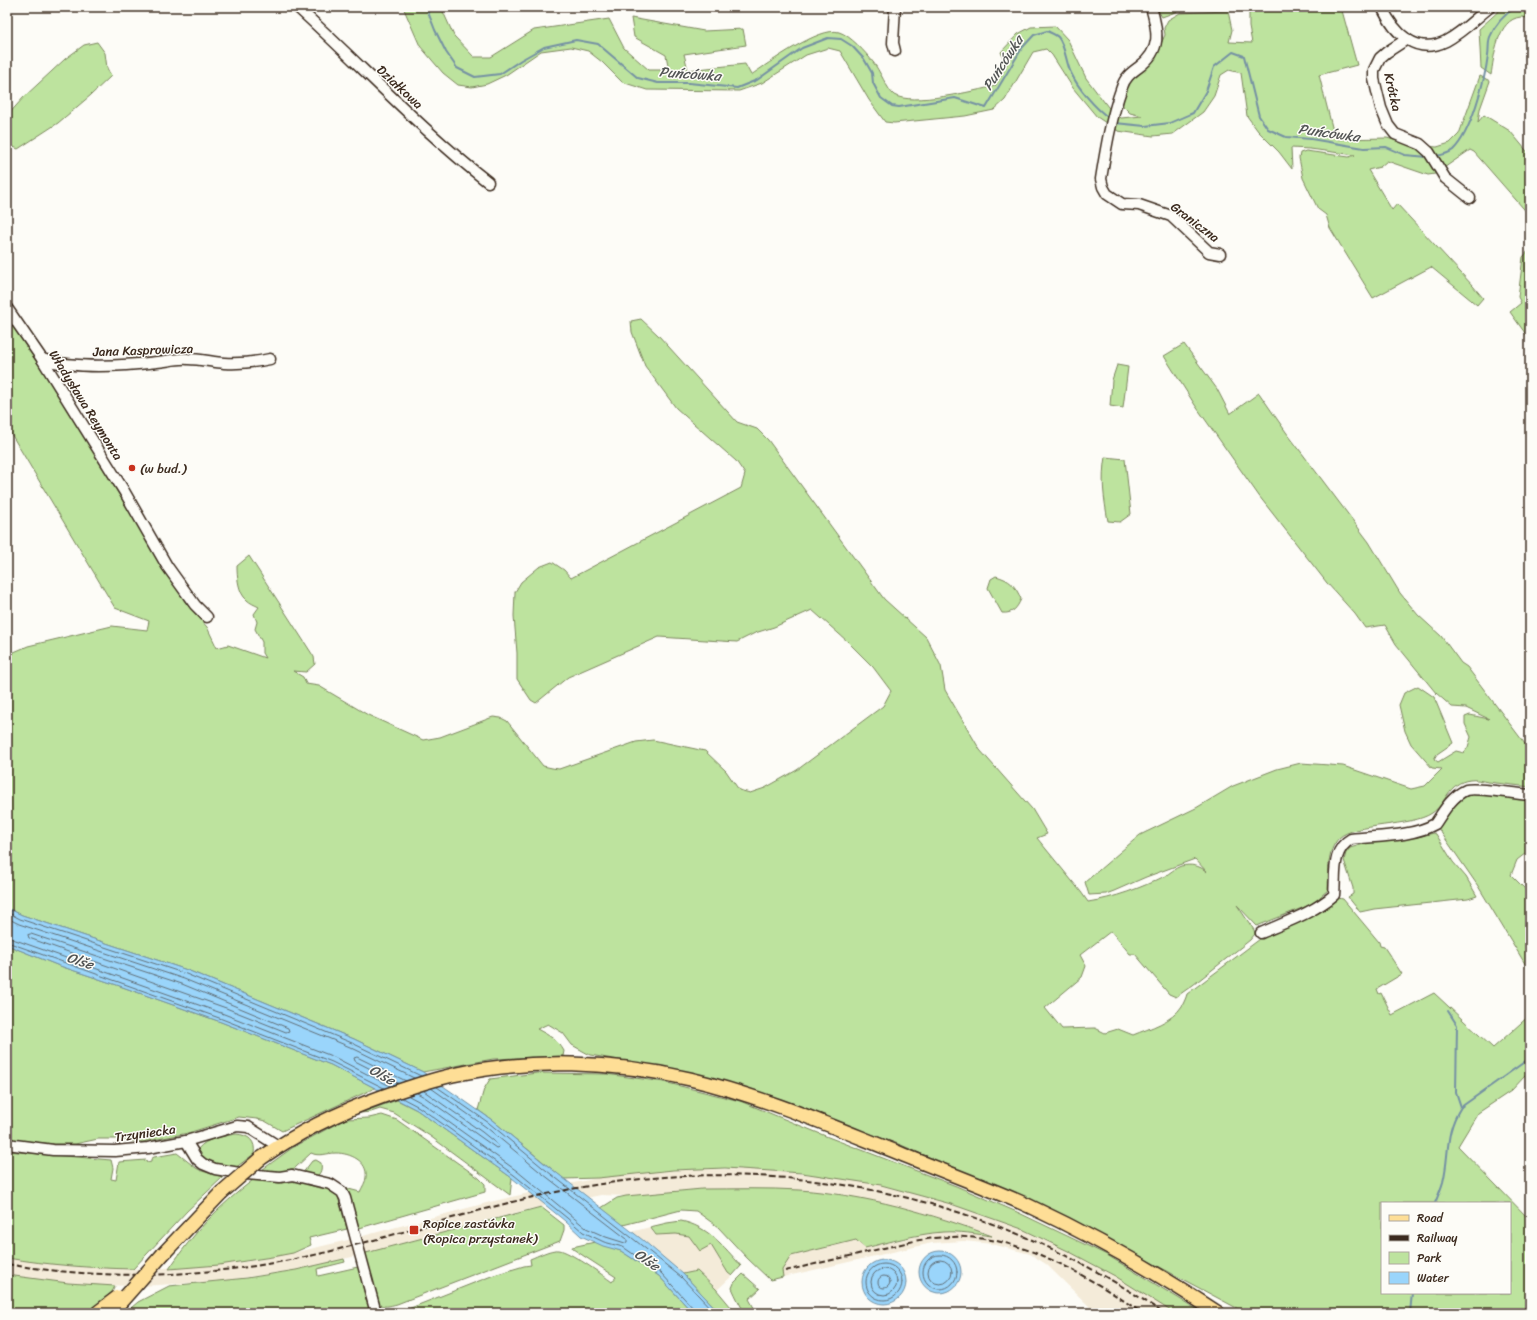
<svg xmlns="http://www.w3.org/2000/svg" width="1537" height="1320" font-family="Sriracha,sans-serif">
<rect width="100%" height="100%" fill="#fdfcf7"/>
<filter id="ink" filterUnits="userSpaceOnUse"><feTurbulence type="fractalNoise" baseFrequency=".025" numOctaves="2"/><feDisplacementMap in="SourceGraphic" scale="8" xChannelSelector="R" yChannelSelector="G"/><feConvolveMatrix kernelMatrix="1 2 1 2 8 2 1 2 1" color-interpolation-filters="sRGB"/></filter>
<g filter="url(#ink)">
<!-- built -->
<g fill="#f4ebd9">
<path d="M698,1169H750L828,1176L881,1185L951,1204L1022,1229L1068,1251L1115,1276L1174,1313H1096L1046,1264L1030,1254L992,1244L964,1241L932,1243L783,1277L781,1270L791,1256L856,1240L865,1248L922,1235L944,1232L990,1235L946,1220L900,1207L851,1197L800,1190L702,1189L626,1196L601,1195L526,1210L352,1257L296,1270L221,1281L142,1286L91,1285L43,1281L7,1275V1258L69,1266L142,1269L192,1267L245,1262L293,1253L348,1240L490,1202L559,1186L598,1178L647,1172Z"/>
<path d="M650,1227L654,1234L661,1235L676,1234L689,1236L700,1251L711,1245L728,1273L732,1276L717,1290L697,1271L683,1274L631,1232Z"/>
</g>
<!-- green -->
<g fill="#bde39e" stroke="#7c865e" fill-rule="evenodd">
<path d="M403,7H441L454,36L474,57H491L534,30L609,19L624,48L649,70H669L666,55L634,37L631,18L704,31L743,29L746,45L684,54L688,70L745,64L751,75C769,63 820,26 839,32C850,35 866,53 873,62C879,69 888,91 894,95C912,106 974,91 995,86L1006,64L1001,52L1018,34L1031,27L1055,26L1068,40L1086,78L1108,107L1121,118L1142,116L1130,113L1123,106L1122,97L1129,82L1152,63L1165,35L1164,28L1168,20L1180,13L1228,11L1232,30L1229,42L1252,43L1249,27V7H1341L1357,65L1319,75L1333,131L1338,139L1387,138L1412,145L1437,147L1450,143L1459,134L1480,76L1490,81L1480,109L1478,122L1484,115L1510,131L1530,155V216L1474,152L1470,150L1435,174L1428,175L1387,161L1380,167L1368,170L1392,210L1397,204L1473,286L1483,298L1477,305L1431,267L1373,298L1330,228L1326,215L1318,209L1303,178L1299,158L1300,153L1306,151L1349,157L1355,155L1310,149L1291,148L1292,169L1279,152L1258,131L1247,116L1241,73L1229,70L1221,75L1214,96L1203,112L1173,134L1153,136L1118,131L1097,117L1073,88L1052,55L1046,49L1033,52L1005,100L994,110L965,116L894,123L885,122L869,100L840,51L828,48L806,55L762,83L739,91L647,90L622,82L602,62L588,51L571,47L541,51L506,75L487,84L472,87L458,85L443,73L420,46Z"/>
<path d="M1156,7H1181V10L1162,17Z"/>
<path d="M1503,7H1530V19C1527,18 1523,17 1521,17C1497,19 1494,57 1491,75L1481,68L1479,29Z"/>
<path d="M97,42L105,53L107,68L111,76L91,95L58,123L18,149L7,144V116L24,97L65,59L84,45Z"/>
<path d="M1530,249V340L1510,312L1521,303L1518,297L1523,257Z"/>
<path d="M7,317L43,371L185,602L207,627L217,648L228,645L265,658L262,653V642L255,629L257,622L254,614L259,607C255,605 250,603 247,600C238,593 237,576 237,566L249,556L314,657L315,664L306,672L293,671L303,677L306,684L319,686L368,715L423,740L440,737L493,717L501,718L507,721L543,766L552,768L559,769L636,742L653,740L705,751L726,771L739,790L750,793L765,788L797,770L883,706L891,691L873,667L847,641L812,610L774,627L755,633L737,642L659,637L568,677L536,703L531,700L517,679V653L514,616L515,592L521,582L539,567L552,562L564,570L571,578L741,488L745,474L736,461L676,408L645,366L632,332L631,321L641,319L658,335L737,422L757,429L768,440L884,599L926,637L941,666L945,690L980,750L1032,809L1047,834L1037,838L1081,892L1088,902C1114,898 1141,888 1165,876C1170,873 1175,868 1181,866C1191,864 1199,865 1207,872L1195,859L1146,877L1114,891L1106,894L1089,895L1085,882L1140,835L1196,808L1233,786L1277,769L1301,763L1343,766L1411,789L1425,786L1442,769L1432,768L1411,744L1405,731L1399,705L1404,693L1418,686L1434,697L1453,743L1437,754L1434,759L1438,762L1456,751L1464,753L1468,747L1471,737L1465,724V717L1470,715L1489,719L1466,708L1452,707L1436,693L1396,644L1385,625L1365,628L1355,614L1327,583L1259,496L1195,405L1164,356L1184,344L1217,389L1230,414L1259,393L1286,432L1369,542L1400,593L1418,615L1441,636L1461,663L1467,667L1525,744L1530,746V787C1516,785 1502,784 1488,782C1482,781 1475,779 1470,780C1447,783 1447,803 1432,813C1412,827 1354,823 1339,838C1326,852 1329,871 1328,890L1312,904L1257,926L1237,905L1254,930L1255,934L1250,940L1193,985L1176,997L1169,994L1135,954H1130L1111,931L1080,955L1086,966L1082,977L1045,1008L1062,1029L1095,1028L1105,1033L1118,1029L1133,1035C1150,1028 1172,1022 1182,1006C1184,1002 1186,998 1187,994L1260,939L1338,898L1343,899L1379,942L1380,946L1384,947L1402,974L1377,989L1379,994L1381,993L1392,1015L1434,993L1493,1048L1530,1015V1080L1525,1076L1511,1091L1478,1113L1458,1146L1530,1220V1313H1246L1064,1216L901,1145L775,1099L677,1070L590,1055L572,1045L563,1033L548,1024L537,1029C548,1035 558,1040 564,1051L563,1056L493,1059L423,1072L354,1039L187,970L22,915L7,908V655L28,646L112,626L147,630L149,621L115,608L7,427ZM1382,1203H1510V1293H1382Z"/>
<path d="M1117,365L1128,367L1123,408L1110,406L1112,380Z"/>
<path d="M1105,457L1125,459L1131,514L1120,522L1108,521C1104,499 1101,479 1105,457Z"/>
<path d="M996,576C1010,580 1015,585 1021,599C1017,608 1013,614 1002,613L988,588L991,579Z"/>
<path d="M1468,792L1530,798V850L1517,860L1511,875L1530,894V972L1478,886L1438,828V824L1461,796Z"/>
<path d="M1434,833L1436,834L1453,862L1466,877L1477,896L1468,899L1374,909L1360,912L1348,897L1353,894V888L1344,860L1346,853L1350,848L1367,843L1417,837Z"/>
<path d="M7,945L57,965L117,985L221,1022L331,1065L375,1088L282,1131L265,1121L257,1119L239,1117L188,1133L143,1142L127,1141L120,1139H98L75,1144H54L7,1139Z"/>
<path d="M537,1073L606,1074L664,1082L740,1101L828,1137L956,1186L1017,1212L1107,1255L1203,1313H1174L1115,1276L1068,1251L1022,1229L951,1204L881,1185L802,1173L725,1168L673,1170L598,1178L564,1179L492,1120L478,1110L484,1089L490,1079Z"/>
<path d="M397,1100L417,1110L512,1178L510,1195L430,1136L394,1113L380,1109L371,1112L360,1113Z"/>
<path d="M382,1115L397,1120L479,1178L485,1184V1192L356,1229L341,1187L360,1192C362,1187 366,1182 366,1177C368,1161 350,1153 336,1153C327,1153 319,1157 311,1153L295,1168L280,1172H259L292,1148L334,1125L346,1119L369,1118Z"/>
<path d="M236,1134C249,1135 256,1141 254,1154L235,1168L208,1162L198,1153V1149C206,1138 224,1136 236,1134Z"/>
<path d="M7,1151L111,1160L113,1168L111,1179L116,1180L119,1162L146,1160L147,1162L151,1161V1159L154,1157L177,1153L196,1168L202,1171L223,1177L187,1211L133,1269C90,1268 49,1265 7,1258Z"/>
<path d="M316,1160L321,1163C322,1169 321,1173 316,1177L302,1174L312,1161Z"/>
<path d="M253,1180L279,1183L298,1181L316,1187H328L337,1193L347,1229L309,1238L311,1245L293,1253L272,1257L219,1265L169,1269C194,1232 218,1207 253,1180Z"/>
<path d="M702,1189C735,1189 767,1188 800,1190C866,1195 930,1213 992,1236C976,1234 959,1231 943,1232C916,1234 890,1242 865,1248L856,1240L791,1256L782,1270L783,1277L770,1280L747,1258L718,1227L696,1211L681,1210L623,1225L601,1208L617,1198L626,1196Z"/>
<path d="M541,1207L564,1225V1230L560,1241L397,1304C389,1306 384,1308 377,1303L362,1254Z"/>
<path d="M681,1221C707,1226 724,1246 741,1266L732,1276L728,1273L711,1245L700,1251L689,1236L676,1234L656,1235L650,1227L667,1223Z"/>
<path d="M595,1242L621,1251L659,1276L693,1313H398L494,1275L524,1266L531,1265L530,1259C538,1256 550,1249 559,1250C569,1251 603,1275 612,1282L616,1277L573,1249L572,1247Z"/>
<path d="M344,1259L345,1262L317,1269L318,1276L358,1267L367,1303L372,1313H125L138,1302L169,1286L247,1278L296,1270Z"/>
<path d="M697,1271L716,1289L736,1313H720L683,1274Z"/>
<path d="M743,1274L760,1289L749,1299L757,1313H745C740,1305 736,1297 732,1288L734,1283Z"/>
<path d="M7,1275L68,1283L115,1286L112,1292L86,1313H7Z"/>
</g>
<!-- water -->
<g fill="#9ad5fb" stroke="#7491a3">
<path d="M7,908L22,915L187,970L354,1039L423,1072L492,1120L544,1163L644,1241L683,1274L720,1313H693L659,1276L621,1251L603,1246L581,1236L565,1221L512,1178L417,1110L331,1065L221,1022L117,985L57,965L7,945Z"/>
<circle cx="940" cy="1272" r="21"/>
<circle cx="884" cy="1282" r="22"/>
</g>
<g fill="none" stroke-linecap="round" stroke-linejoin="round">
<!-- shore -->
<g stroke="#616e76" stroke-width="1">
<path d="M7,912L20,919L186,974L352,1043L421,1076"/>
<path d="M7,918L19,924L184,979L350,1047L414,1078"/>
<path d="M31,934L182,984L288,1028L289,1031L286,1032L226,1008L29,938L28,935Z"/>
<path d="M7,937L224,1014L334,1057L390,1086"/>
<path d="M7,942L222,1019L332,1062L384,1088"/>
<path d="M398,1083L355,1061L354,1058L357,1057L406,1081"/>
<path d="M437,1087L489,1123L542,1167L641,1245L681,1277L715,1313"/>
<path d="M417,1093L426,1098L496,1148L499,1147L498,1145L482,1132L424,1091"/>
<path d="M409,1096L422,1103L517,1171L586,1228L606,1237L625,1243L627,1242V1239L539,1171L486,1127L431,1088"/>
<path d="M402,1098L419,1107L514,1175L567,1218L583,1232L604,1242L623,1247L661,1273L694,1309L695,1313"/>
<circle cx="940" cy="1272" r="17"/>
<circle cx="940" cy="1272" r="12"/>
<circle cx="884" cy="1282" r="18"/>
<circle cx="884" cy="1282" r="13"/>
<circle cx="884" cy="1282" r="6"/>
</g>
<!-- stream -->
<g stroke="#7491a3" stroke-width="2">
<path d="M426,7L435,30L446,52L457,68L475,77L500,74L521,60L544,47L576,40L598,44L638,78L658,83H689L737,88L757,80L802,48L828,38L841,39L852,46L864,59L872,73L873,83L881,98L892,106L899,107L955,98L986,108L1022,48L1034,35L1047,31C1051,33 1056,35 1058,37C1065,45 1066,63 1071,73C1078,88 1095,108 1109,118"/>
<path d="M1115,123L1145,126L1170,123L1193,113L1206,91L1214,67L1233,52L1244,56L1259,116L1268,129L1286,137L1311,139L1364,148L1386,147L1405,155L1428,157"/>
<path d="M1436,156C1442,155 1448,154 1453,150C1471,133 1485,80 1488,55C1489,50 1488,42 1490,37C1495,25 1505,14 1516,7"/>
<path d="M1448,1011L1457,1025L1456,1092L1461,1107"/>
<path d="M1435,1203C1438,1196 1441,1189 1443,1182C1450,1154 1444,1134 1461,1107L1530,1058"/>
<path d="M1410,1313L1412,1293"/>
<path d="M1501,1313L1530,1308"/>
</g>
<defs>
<g id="minor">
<path d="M297,7C361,65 420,129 488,182"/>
<path d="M895,7L893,43L895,51"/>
<path d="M1151,7C1158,31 1162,50 1139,67C1131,73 1125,77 1122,87C1111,117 1106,148 1101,179L1103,187L1107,194L1122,204L1139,205L1171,216L1209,252L1220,254"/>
<path d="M1382,7C1394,33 1416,56 1446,41C1463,32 1476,18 1490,7"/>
<path d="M1407,39L1387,52L1380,58L1374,70V79L1381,108L1388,125L1395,134L1420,144L1429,152L1445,178L1470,198"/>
<path d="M7,308L42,359L124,491L167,566L195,605L207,617"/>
<path d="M42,359C74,369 124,366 157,362C168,361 178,358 188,359C200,359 212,362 224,363C239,364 256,362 270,359"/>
<path d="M1261,933C1286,922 1313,913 1334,895C1336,875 1331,850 1351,839C1377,836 1412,837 1435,824C1443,812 1452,796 1466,790C1475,787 1518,794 1530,795"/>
<path d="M186,1141L197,1159L203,1164L215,1169L246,1174L280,1177L292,1175L330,1184L342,1192L345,1198L376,1313"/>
<path d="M7,1144L53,1150L115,1151L148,1148L186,1141L237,1126L248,1127L278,1146"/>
</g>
<g id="major">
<path d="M260,1159C298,1132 339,1112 384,1096C407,1088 430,1080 453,1075C530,1058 613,1061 690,1079C762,1096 831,1126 899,1153C942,1171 987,1187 1029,1206C1095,1237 1158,1273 1218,1313"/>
<path d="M163,1254L221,1193"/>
</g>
</defs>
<!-- minor casing -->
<use href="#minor" stroke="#3b2a1e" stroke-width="13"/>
<!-- major casing -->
<use href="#major" stroke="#3b2a1e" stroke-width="16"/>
<!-- minor -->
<use href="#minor" stroke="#fdfcf7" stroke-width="10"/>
<!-- major -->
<use href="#major" stroke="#fede96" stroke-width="13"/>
<!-- rail -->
<g stroke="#3b2a1e" stroke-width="2" stroke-dasharray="6 3" stroke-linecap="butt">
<path d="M7,1264C112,1282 219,1277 323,1253C403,1234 481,1207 561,1191C770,1149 987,1191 1163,1313"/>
<path d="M785,1271L914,1241C937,1237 960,1235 984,1239C1036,1245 1099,1283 1142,1313"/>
<path d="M1109,1311L1112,1313"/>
</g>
<defs>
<g id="major-bridge">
<path d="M221,1193L260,1159"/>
<path d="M97,1313L118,1297"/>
<path d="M111,1313L163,1254"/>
</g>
</defs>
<!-- major-bridge casing -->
<use href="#major-bridge" stroke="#3b2a1e" stroke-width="16" stroke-linecap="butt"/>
<!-- major-bridge -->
<use href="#major-bridge" stroke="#fede96" stroke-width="13"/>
</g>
</g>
<!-- markers -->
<g fill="#c8321e" stroke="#fdfcf7" stroke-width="1.5">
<circle cx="132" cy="468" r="4"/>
<rect x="409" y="1225" width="10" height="10" rx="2"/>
</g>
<g text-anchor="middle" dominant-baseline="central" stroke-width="3" stroke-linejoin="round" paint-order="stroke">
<!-- street labels -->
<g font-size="13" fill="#3b2a1e" stroke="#fdfcf7">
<text transform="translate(400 87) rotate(43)">Działkowa</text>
<text transform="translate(1393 92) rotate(77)">Krótka</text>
<text transform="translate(1195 222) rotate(37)">Graniczna</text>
<text transform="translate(143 350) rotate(-2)">Jana Kasprowicza</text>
<text transform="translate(86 405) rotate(58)">Władysława Reymonta</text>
<text transform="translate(145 1133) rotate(-8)">Trzyniecka</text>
</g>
<!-- poi labels -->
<g font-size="13" fill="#3b2a1e" stroke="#fdfcf7" text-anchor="start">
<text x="140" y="468">(w bud.)</text>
<text x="423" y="1223">Ropice zastávka<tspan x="423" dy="15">(Ropica przystanek)</tspan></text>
</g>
<!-- water labels -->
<g font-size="14" font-style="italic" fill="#535555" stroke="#fdfcf7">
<text transform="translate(1003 63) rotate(-57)">Puńcówka</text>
<text transform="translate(690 74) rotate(4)">Puńcówka</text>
<text transform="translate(1329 133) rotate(8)">Puńcówka</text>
<text transform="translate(80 961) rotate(18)">Olše</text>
<text transform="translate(382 1075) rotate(29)">Olše</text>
<text transform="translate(647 1260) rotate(35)">Olše</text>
</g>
</g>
<!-- margin -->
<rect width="1537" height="1320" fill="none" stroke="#fdfcf7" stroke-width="24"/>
<rect x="12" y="12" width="1513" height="1296" fill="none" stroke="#3b2a1e" stroke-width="1.5" filter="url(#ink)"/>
<!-- legend -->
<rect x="1381" y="1202" width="130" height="92" fill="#fdfcf7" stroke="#afa8a0"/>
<rect x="1389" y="1215" width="20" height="6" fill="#fede96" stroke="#afa8a0"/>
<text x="1417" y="1222" font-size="12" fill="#3b2a1e">Road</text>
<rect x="1389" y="1235" width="20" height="6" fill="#3b2a1e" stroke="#afa8a0"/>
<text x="1417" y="1242" font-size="12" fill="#3b2a1e">Railway</text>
<rect x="1389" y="1252" width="20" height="12" fill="#bde39e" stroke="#afa8a0"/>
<text x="1417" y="1262" font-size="12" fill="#3b2a1e">Park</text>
<rect x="1389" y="1272" width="20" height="12" fill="#9ad5fb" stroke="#afa8a0"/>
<text x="1417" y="1282" font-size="12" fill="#3b2a1e">Water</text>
</svg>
